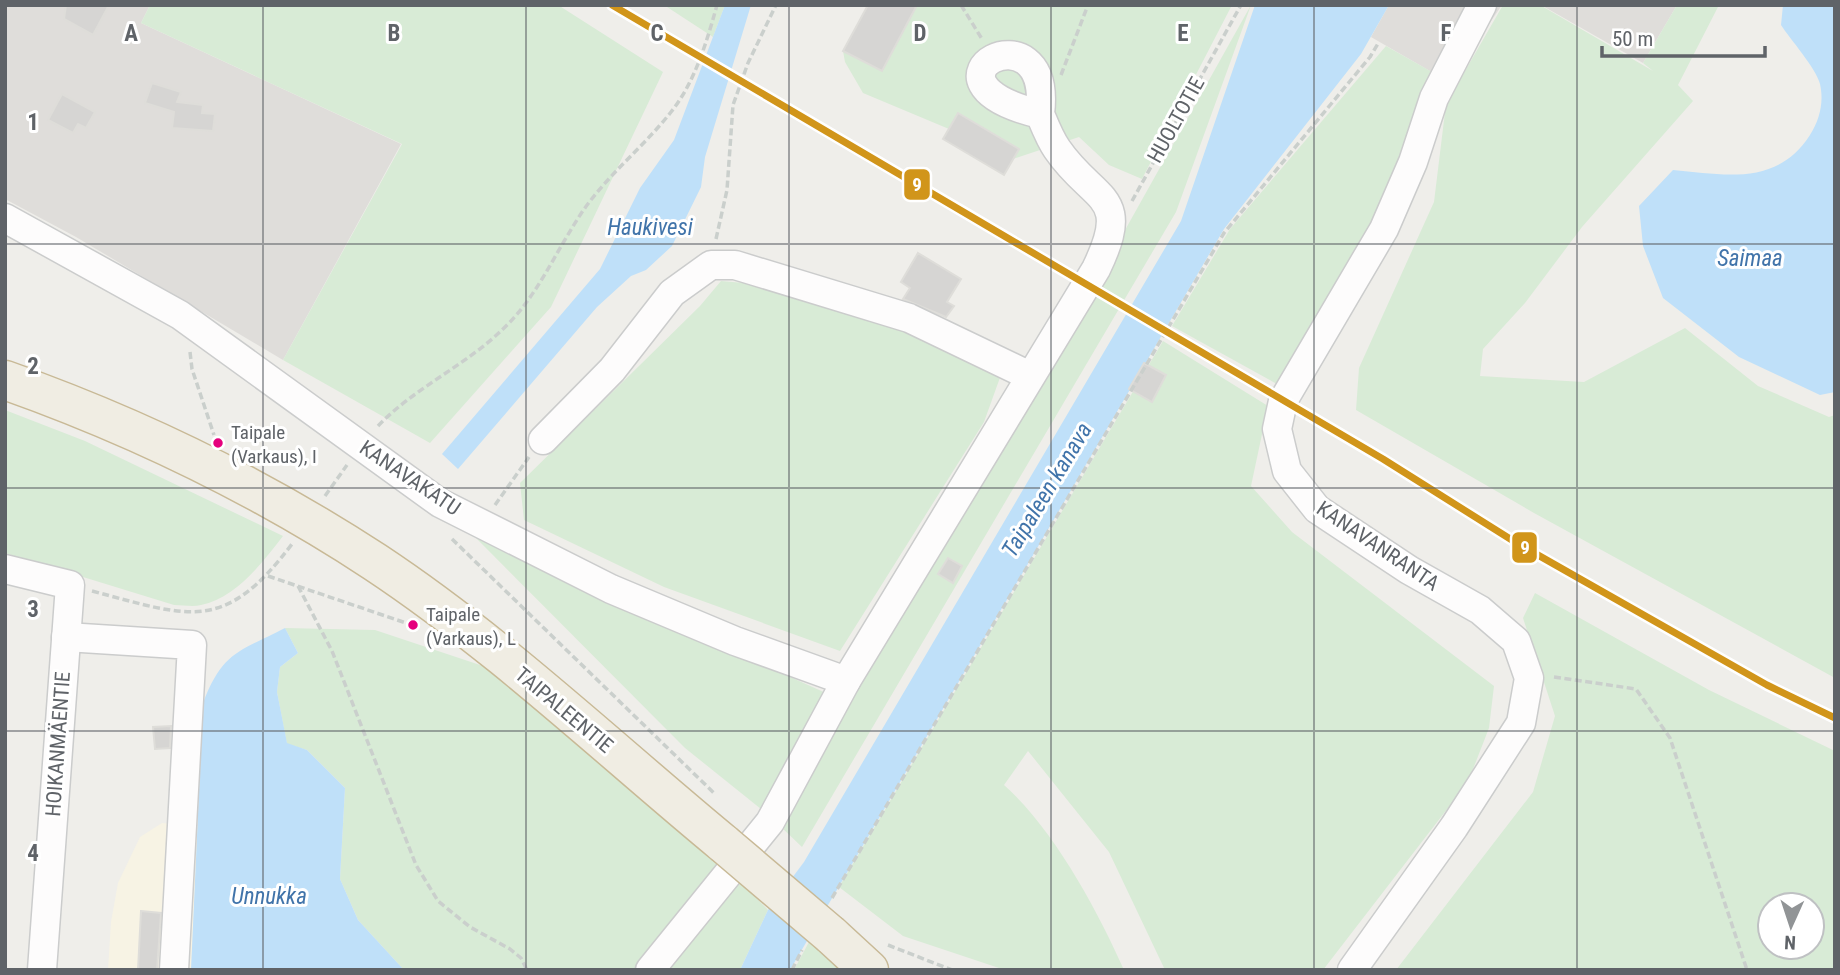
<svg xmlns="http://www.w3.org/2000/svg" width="1840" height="975" font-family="'Roboto Condensed',sans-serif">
<rect width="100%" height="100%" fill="#efeeea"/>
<!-- commercial -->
<path fill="#f7f3e4" d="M162,823L199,826L191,970H108L111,922L118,883L140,837Z"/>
<!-- industrial -->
<g fill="#dfddda">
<path d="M5,5H150L141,23L401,144L283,360L76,237L5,199Z"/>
<path d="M1389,5H1502L1449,82L1371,37Z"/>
<path d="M1541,5H1677L1643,63Z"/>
</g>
<!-- green -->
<g fill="#d8ebd6" fill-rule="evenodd">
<path d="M150,5H558L663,72L551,307L430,443L283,360L402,144L141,23Z"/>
<path d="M664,5H725L713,37Z"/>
<path d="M917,5H1232L1142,179L1109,165L1079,137L1013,159L1019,149L958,114L949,129L863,93L845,62L843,51L882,71Z"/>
<path d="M1251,5L1176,212L802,847L780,826L848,700L1101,273Z"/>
<path d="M1503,5H1540L1653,71L1643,63L1677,5H1719L1678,85L1693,101L1582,227L1525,303L1483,349L1480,376L1584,382L1685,328L1758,386L1829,417L1835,415V678L1534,513L1356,410L1359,368L1434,202L1446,104Z"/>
<path d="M1386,46L1432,72L1387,198L1277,384L1172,326L1230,229Z"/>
<path d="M721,281L766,285L959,349L1002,372L984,422L840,651L664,587L524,520L520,483L700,306Z"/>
<path d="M1163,341L1268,406L1251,486L1292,532L1494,686L1489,728L1468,782L1323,970H1165L1109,852L1028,751L1004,785C1053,828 1098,911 1124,970H1005L903,936L839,887Z"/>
<path d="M5,410L85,441L283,536C263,562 236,598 201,605C193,607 183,605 174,605L5,553Z"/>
<path d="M472,534L828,694L761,809L685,748Z"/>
<path d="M1535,593L1709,690L1835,751V970H1396L1533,792L1555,716L1523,618ZM1770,905H1812V947H1770Z"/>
<path d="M285,628L375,630L483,666L544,712L736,877L768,910L740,970H404L358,920L340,879L345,788L307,750L287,744L277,692L280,667L298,653Z"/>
<path d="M810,940L842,970H794Z"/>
</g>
<!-- water -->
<g fill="#bfe0f9">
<path d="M725,5H751L705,157L701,187L672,246L646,270L631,276L597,307L458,469L442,454L600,269L640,188L674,140Z"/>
<path d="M1255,5H1389L1361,54L1224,229L790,970H740L768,910L804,862L1181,221Z"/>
<path d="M1783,5H1835V392L1820,395L1739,357L1663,298L1643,246L1639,206L1673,170C1726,175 1777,186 1810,135C1820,119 1824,102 1820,84C1816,68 1790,39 1781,25Z"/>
<path d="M285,628L298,653L280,667L277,692L287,743L307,750L345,788L340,879L358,920L404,970H191L203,703C223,651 239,652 285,628Z"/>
</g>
<!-- building -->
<g fill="#d6d5d3" stroke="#deddd9" stroke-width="2">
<path d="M66,5H109L93,35L64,19Z"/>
<path d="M868,5H917L882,71L843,51Z"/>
<path d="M152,83L181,92L177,102L203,105L202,113L215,114L213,131L172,128L174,112L145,103Z"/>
<path d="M62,94L95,112L86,128L78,124L73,133L48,120Z"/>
<path d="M958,113L1019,149L1004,175L943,139Z"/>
<path d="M918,253L961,279L947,302L954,306L946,317L903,299L910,288L901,282Z"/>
<path d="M1144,363L1166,375L1152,402L1129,389Z"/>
<path d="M948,558L962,566L953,583L938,574Z"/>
<path d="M171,726L170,748L155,749L153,727Z"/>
<path d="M141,911L161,913L157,970H138Z"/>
</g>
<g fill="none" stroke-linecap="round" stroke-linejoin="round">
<defs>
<g id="minor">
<path d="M5,218L180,315L440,503L611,589L735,641L846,681"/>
<path d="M543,440L612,370L672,293L711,265H735L909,318L1030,376"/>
<path d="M5,569L70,585L42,970"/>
<path d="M66,637L192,645L174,970"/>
<path d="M650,970L770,822L846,681L1096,269C1133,193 1094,203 1057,149C1050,139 1045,126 1040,114C900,81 1054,0 1040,114"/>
<path d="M1352,970L1454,827L1521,723L1529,678L1516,641L1480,610L1409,570L1317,509L1287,471L1277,429L1283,401L1384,229L1413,162L1434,98L1482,5"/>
</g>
<g id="highway">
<path d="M5,380C135,426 259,486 375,562C499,644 609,749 724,844"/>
<path d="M831,935L869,970"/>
</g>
</defs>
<!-- minor casing -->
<use href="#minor" stroke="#cbcccc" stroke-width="31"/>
<!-- highway casing -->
<use href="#highway" stroke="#c8b996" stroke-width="41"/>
<!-- path -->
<g stroke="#cacfcc" stroke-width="3.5" stroke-dasharray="7 3.5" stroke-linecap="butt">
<path d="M961,5L982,39"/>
<path d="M1061,75L1088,5"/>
<path d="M1132,201L1241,5"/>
<path d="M716,239L727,190L733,105L748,63L776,5"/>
<path d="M190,352L192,369L214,435"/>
<path d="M378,426C414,388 465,366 503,329C536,298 553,257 577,220C602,179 642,149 671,112C695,82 707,41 717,5"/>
<path d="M325,496L347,465"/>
<path d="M495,505L529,457"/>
<path d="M452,539L715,794"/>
<path d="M268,576L409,624"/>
<path d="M298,586L332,651L416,865L438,901L470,927L510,949L521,958L527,970"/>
<path d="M92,591C190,617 224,634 292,544"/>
<path d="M1554,677L1636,689L1670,738L1747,970"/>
<path d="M832,898L1224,233L1370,57L1379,42"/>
<path d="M888,945L952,970"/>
<path d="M792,970L802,950"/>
</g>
<!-- minor -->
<use href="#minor" stroke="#fdfcfc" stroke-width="28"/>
<!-- highway -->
<use href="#highway" stroke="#f0ede3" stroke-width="38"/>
<defs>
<path id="highway-bridge" d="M724,844L831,935"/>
</defs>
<!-- highway-bridge casing -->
<use href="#highway-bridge" stroke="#c8b996" stroke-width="41" stroke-linecap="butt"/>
<!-- highway-bridge -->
<use href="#highway-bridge" stroke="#f0ede3" stroke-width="38"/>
<defs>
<path id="rail-1" d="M612,5L1383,459L1515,542L1767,685L1835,718"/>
</defs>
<!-- rail-1 casing -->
<use href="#rail-1" stroke="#fff" stroke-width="12"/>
<!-- rail-1 -->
<use href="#rail-1" stroke="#d1951a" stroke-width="7"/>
</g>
<!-- grid -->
<path fill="none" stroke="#5f6368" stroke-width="2" stroke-opacity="0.55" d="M263,5V970M526,5V970M789,5V970M1051,5V970M1314,5V970M1577,5V970M5,244H1835M5,488H1835M5,731H1835"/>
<!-- markers -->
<g fill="#e5007d" stroke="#fff" stroke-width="2.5">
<circle cx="218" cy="443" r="6"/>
<circle cx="413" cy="625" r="6"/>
</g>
<g text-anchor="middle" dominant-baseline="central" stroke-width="6" stroke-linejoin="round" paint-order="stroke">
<!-- bus labels -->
<g font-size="19" fill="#5f6368" stroke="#fff" text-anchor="start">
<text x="231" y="432">Taipale<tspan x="231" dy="24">(Varkaus), I</tspan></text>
<text x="426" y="614">Taipale<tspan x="426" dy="24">(Varkaus), L</tspan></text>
</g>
<!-- street labels -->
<g font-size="21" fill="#5f6368" stroke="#fff">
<text transform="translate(1176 120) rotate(-61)">HUOLTOTIE</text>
<text transform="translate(410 478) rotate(34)">KANAVAKATU</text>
<text transform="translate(1378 546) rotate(34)">KANAVANRANTA</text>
<text transform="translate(564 710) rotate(40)">TAIPALEENTIE</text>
<text transform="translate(58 744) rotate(-86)">HOIKANMÄENTIE</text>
</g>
<!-- water labels -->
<g font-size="23" font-style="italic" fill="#4174aa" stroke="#fff">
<text x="650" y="227">Haukivesi</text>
<text x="1750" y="258">Saimaa</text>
<text transform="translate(1047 490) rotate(-59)">Taipaleen kanava</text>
<text x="269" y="896">Unnukka</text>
</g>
</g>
<g font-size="23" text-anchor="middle" font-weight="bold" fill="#5f6368" stroke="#fff" stroke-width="6" stroke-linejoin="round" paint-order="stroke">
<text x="131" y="41">A</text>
<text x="394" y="41">B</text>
<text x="657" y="41">C</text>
<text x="920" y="41">D</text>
<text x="1183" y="41">E</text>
<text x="1446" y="41">F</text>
<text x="33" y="130">1</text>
<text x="33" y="374">2</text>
<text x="33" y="617">3</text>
<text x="33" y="861">4</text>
</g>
<g stroke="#fff" stroke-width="2.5">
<rect x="903" y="168" width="28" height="33" rx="7" fill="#d1951a"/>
<rect x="1511" y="531" width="27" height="33" rx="7" fill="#d1951a"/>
</g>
<g font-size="19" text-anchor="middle" font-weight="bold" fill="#fff">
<text x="917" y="191">9</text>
<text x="1525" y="554">9</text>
</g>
<!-- border -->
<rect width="1840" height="975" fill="none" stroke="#5f6368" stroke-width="14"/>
<!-- north arrow -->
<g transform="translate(1791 926) rotate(183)"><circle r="33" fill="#ffffff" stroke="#bfc1c3" stroke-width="2"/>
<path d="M0-5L12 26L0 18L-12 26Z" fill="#919496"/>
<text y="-10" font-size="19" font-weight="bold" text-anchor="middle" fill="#5f6368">N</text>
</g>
<!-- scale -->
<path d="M1602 46v10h163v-10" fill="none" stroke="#5f6368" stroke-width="3.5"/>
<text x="1612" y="46" font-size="21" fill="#5f6368" stroke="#ffffff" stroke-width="5" paint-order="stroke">50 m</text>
</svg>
